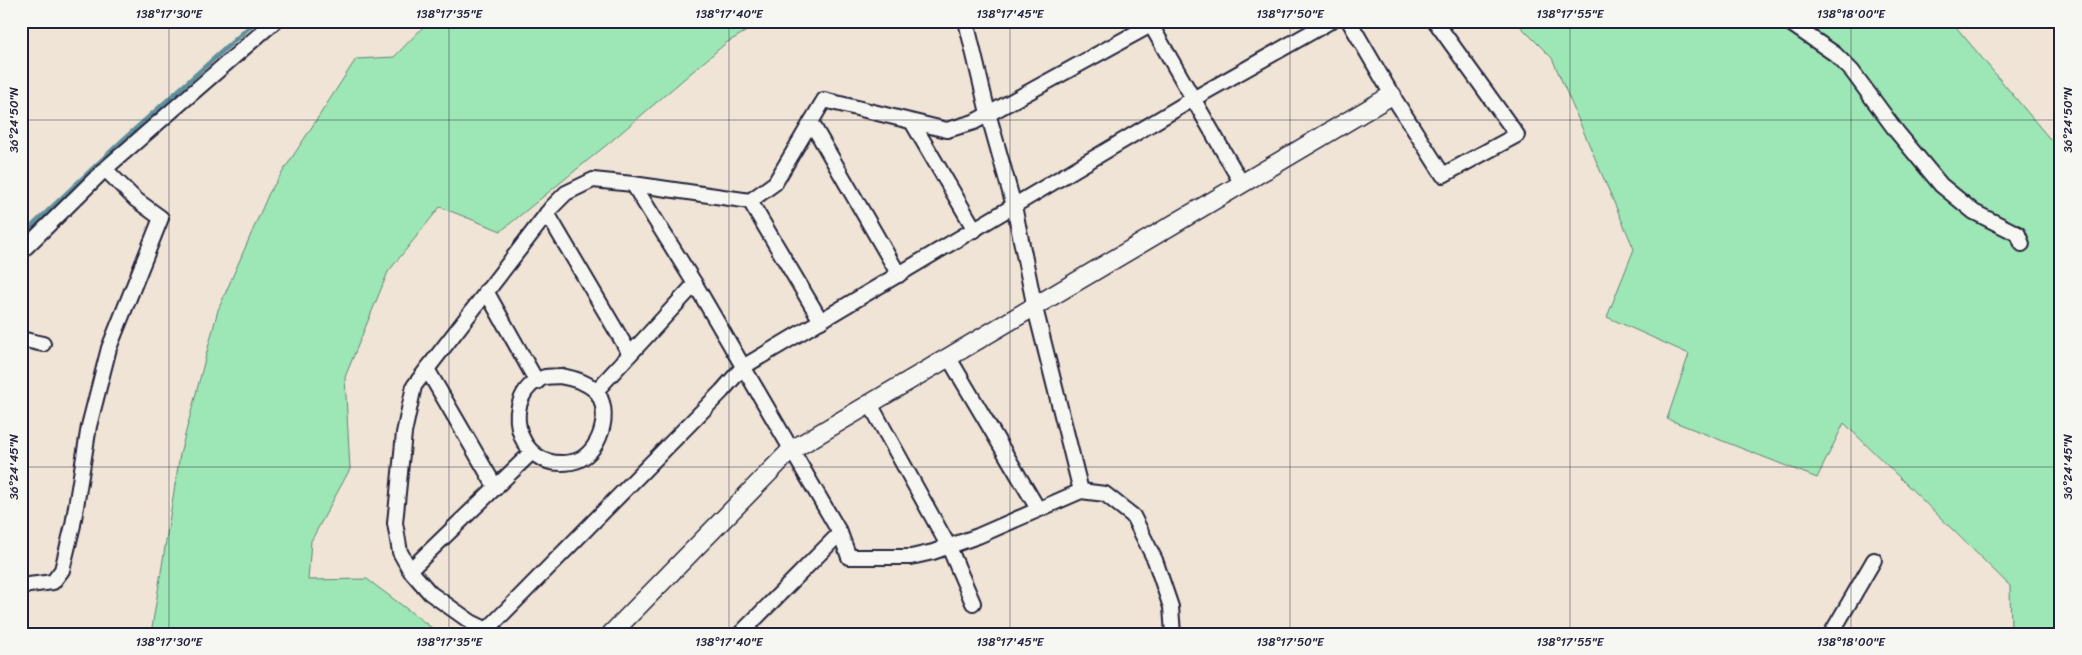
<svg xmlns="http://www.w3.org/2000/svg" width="2082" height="655" font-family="Sriracha,sans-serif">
<rect width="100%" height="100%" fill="#efe4d5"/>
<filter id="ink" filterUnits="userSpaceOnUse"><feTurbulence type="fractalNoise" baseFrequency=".02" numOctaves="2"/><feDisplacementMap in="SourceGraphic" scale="10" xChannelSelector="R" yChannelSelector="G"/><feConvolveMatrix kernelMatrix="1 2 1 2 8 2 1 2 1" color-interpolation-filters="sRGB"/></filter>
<g filter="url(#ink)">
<!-- green -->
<g fill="#9de6b5" stroke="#608478">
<path d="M429,21H764L726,43L609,143L501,231L440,207L388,272L345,377L350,469L311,541L308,580L367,579L440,634H151L180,454L218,310L269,193L356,59L394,57Z"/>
<path d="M1515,21H1951L2049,138L2061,147V634H2011L2010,586L1844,423L1817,478L1667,419L1689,354L1607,317L1634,249L1552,58Z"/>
</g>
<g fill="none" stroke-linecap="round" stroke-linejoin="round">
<!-- stream -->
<path stroke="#5e8f9c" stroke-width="4.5" d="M21,234L32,226L124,139L256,21"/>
<defs>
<g id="minor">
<path d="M1349,21L1392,95L1443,175L1517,135L1435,21"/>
<path d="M1787,21L1835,54L1852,71L1897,132L1941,185L1974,212L2018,234L2022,244"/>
<path d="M1151,25L1242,184"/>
<path d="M811,122L899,275"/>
<path d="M912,122L975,230"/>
<path d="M633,184L695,284L840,533L849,557H911L933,552L978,536L1081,491L1035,308L1014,206L988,113L966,21"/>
<path d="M750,201L821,321"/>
<path d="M547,213L630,354"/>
<path d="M21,252L105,169L275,21"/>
<path d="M486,291L537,382"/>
<path d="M21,339L43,344"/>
<path d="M949,358L1038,509"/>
<path d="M427,369L496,488"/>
<path d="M560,376C572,378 585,381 595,390C614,410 600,457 572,462C512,473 500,391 545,377C549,376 555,377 560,376Z"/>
<path d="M596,391L695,284"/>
<path d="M870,404L949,547L973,603"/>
<path d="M1081,491L1105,494L1133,516L1155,560L1171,607L1173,634"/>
<path d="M410,570L531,453"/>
<path d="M21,586L53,582L62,570L73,525L89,426L109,348L161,218L135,199L105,169"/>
<path d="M488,629L722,391L743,367L1193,99L1331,21"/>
<path d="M496,634L471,622L430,593L410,570L400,552L395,523L404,433L414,386L552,207L566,193L593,180L633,184L750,201L775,183L824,100L947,130L974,122L1158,21"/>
<path d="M740,634L840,533"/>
<path d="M1831,634L1874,560"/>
</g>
<path id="tertiary" d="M611,634L790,451L1392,95"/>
</defs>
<!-- minor casing -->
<use href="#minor" stroke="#22223b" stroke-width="18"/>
<!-- tertiary casing -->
<use href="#tertiary" stroke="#22223b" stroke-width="21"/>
<!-- minor -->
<use href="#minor" stroke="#f6f6f2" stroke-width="14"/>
<!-- tertiary -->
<use href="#tertiary" stroke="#f6f6f2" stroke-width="18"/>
</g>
</g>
<!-- ticks -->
<path fill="none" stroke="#22223b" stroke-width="1" stroke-opacity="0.45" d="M169,21V634M449,21V634M729,21V634M1010,21V634M1290,21V634M1570,21V634M1851,21V634M21,120H2061M21,467H2061"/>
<!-- margin -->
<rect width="2082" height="655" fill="none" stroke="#f6f6f2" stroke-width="55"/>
<rect x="28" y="28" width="2026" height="600" fill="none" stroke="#22223b" stroke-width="2"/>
<g font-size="12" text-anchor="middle" fill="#22223b">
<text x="169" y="18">138°17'30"E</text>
<text x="449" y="18">138°17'35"E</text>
<text x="729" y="18">138°17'40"E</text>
<text x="1010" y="18">138°17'45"E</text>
<text x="1290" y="18">138°17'50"E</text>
<text x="1570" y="18">138°17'55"E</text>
<text x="1851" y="18">138°18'00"E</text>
<text transform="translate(14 120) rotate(-90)" y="4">36°24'50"N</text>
<text transform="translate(2068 120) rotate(-90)" y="4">36°24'50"N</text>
<text transform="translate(14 467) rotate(-90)" y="4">36°24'45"N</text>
<text transform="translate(2068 467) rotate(-90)" y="4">36°24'45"N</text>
<text x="169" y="646">138°17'30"E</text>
<text x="449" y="646">138°17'35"E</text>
<text x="729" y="646">138°17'40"E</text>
<text x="1010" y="646">138°17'45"E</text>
<text x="1290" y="646">138°17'50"E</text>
<text x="1570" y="646">138°17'55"E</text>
<text x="1851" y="646">138°18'00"E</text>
</g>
</svg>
